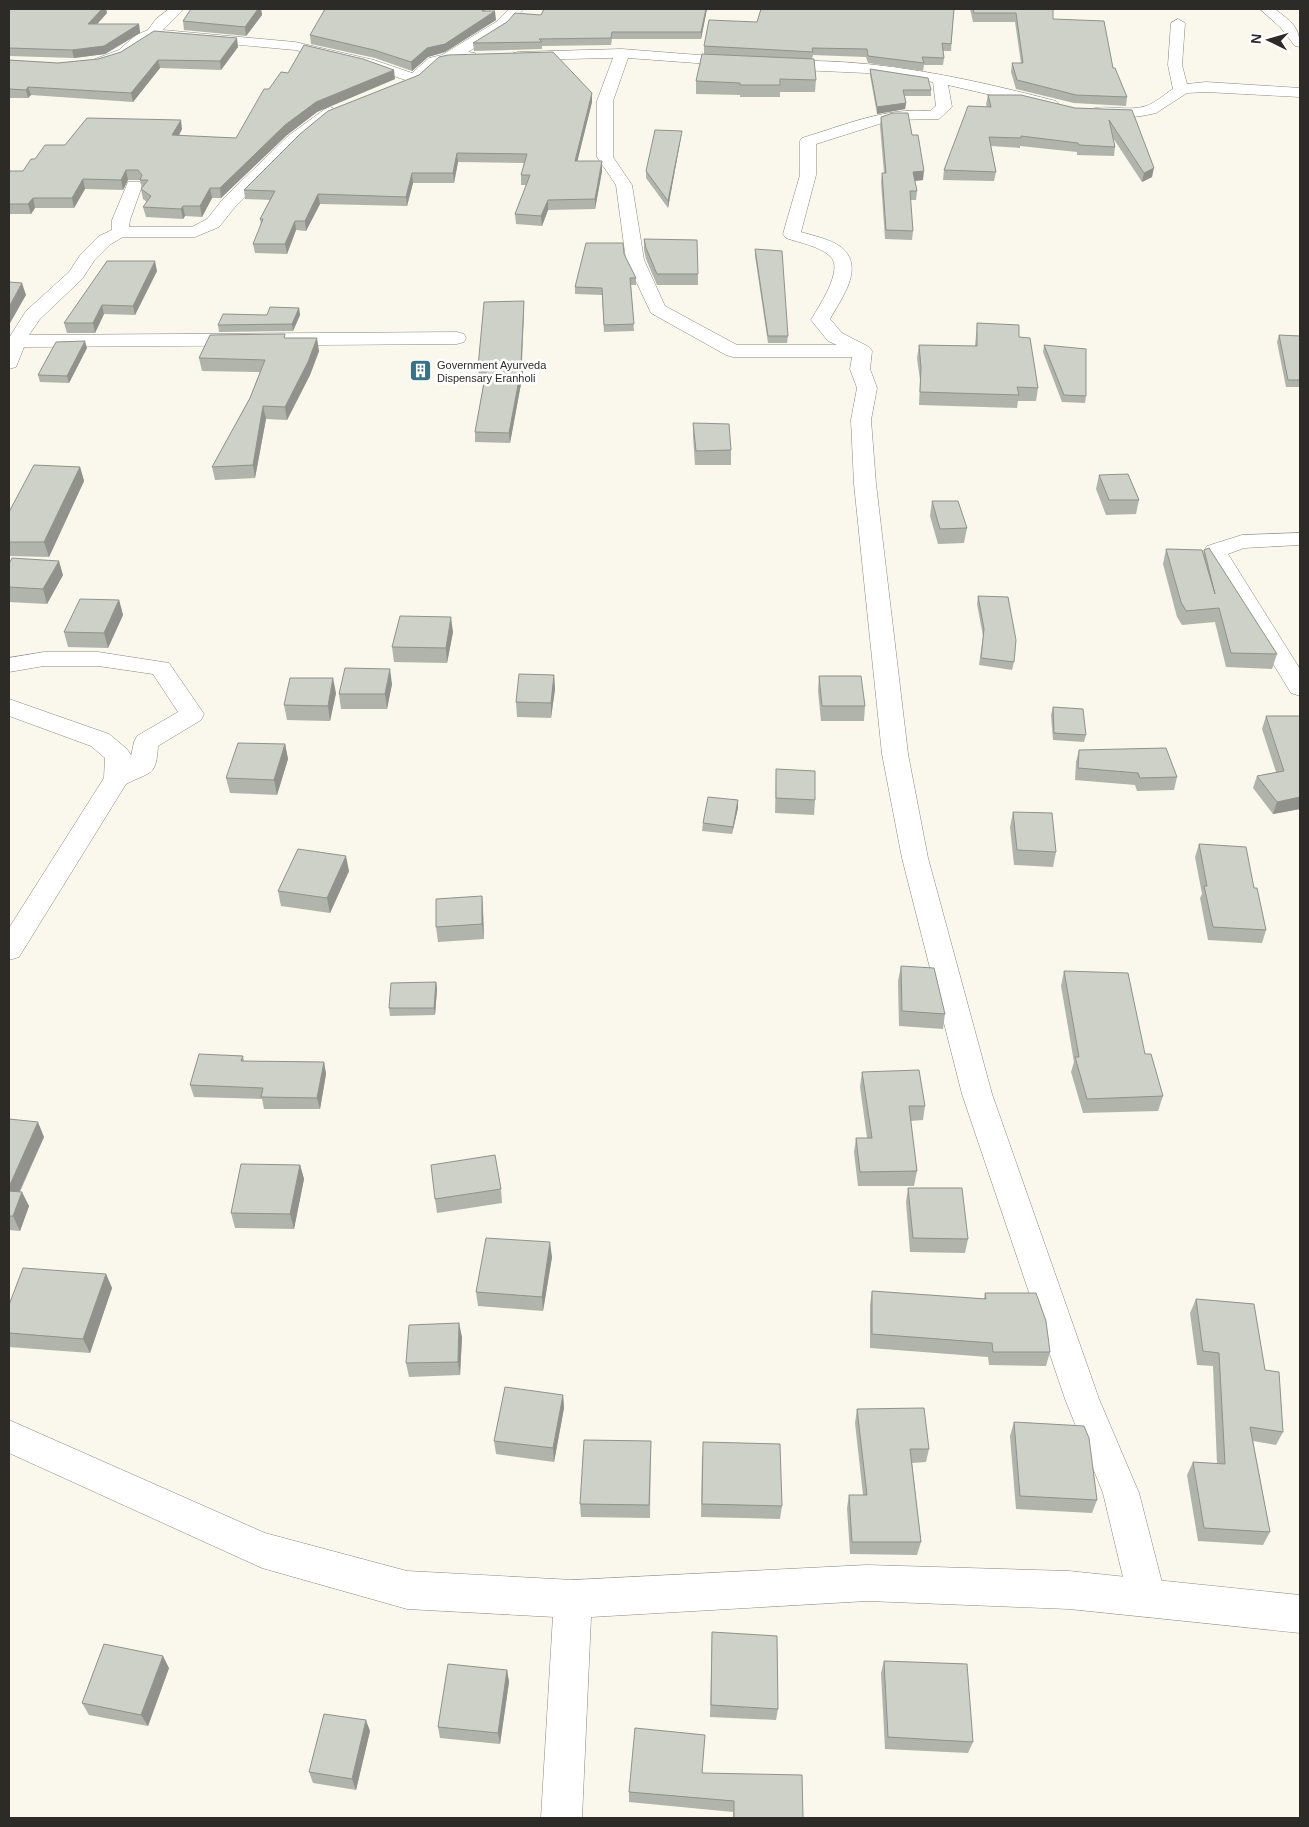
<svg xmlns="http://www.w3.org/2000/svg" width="1309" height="1827" font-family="Arial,sans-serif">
<rect width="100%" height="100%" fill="#faf7ed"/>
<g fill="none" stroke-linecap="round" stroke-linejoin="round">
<defs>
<g id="minor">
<path d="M169,9H184L163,30L295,42L374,60L412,73L429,58L442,55L496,22L509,9H524L506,28L468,52L475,53L477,56L475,59L438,65L419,82L414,83L365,66L295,50L154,37C135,46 120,71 95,65L93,62L95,59L119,50L136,35L148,30L156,19Z"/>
<path d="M1260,9H1275C1290,21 1300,26 1300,47L1295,46L1280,27Z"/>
<path d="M1178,19L1185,23L1182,65L1187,84L1206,82L1300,88V97L1206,92L1187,93L1156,113C1136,118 1111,120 1091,115L1088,112L1091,109C1108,104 1128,112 1146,106C1155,103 1165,94 1173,89L1168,65L1171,23Z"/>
<path d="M622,49L737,58L742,59L744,62L742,65L737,66L628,58L613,101V157L632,185L644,260L665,306L737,345H837L828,341L811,320C818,307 845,269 830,256C819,246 800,243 786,238L783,234L800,175V141L802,138C845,125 886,107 930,111L936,106L933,82L866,73L778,69L773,68L771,65L773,62C787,58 804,61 819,61C899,63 978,81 1056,101L1059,104L1056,107L1051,109L948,85L952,107L939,119L892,120L816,144V175L801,232C814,236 830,239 841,247C866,267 841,299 830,319L842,333L869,347L872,351L870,369L877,388L871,420L876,484L908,754L928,858L992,1094L1099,1399L1139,1493L1166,1598L1160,1611L1147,1617L1134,1611L1128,1598L1103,1493L1065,1399L962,1094L902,858L882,754L854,484L851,420L857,388L850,369L852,357H733L726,355L651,313L626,260L616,185L597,157V101L613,58L518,60L513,59L511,56L513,53L518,52Z"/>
<path d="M330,107L335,109L338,112L335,115L300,142L235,207L219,227L195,237H123L111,244L94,261L82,279L40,319L29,335L457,332L464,334L466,338L464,342L457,344L24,347L16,367L9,369V338L26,311L69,272L81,254L99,236L112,230V220L128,182H140L142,186L130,220L129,227H192L207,219L223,199L288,136L325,109Z"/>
<path d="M1300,533V545L1244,548L1228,554L1300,669V696L1291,693L1204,551L1207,546L1242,535Z"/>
<path d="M44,652H98L169,663L204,714L201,720L158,746C156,776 152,771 126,784L19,957L9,960V928L104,778L105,758L91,746L9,716V699L109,734L127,749L131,755L130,761L134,742L137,736L178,712L153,674L98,666H44L9,672V658Z"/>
<path d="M9,1420L265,1533L407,1571L573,1580L586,1586L592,1599L586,1612L573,1618L407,1609L262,1568L9,1453Z"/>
</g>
<path id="tertiary" d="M867,1565L1069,1571L1300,1595V1633L1069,1609L867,1601L591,1617L582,1818H541L554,1599L560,1586L573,1580Z"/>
</defs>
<!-- minor casing -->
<use href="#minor" stroke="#8b887e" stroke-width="1"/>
<!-- tertiary casing -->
<use href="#tertiary" stroke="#8b887e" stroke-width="1"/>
<!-- minor -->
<use href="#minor" fill="#fff" fill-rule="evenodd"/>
<!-- tertiary -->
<use href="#tertiary" fill="#fff" fill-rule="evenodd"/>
</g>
<!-- wall -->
<g fill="#b1b4ab">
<path d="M9,9H106L107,13L97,24H139L140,33L105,54L74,58L9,56Z"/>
<path d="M191,9H261L262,15L246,36L184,30L183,21Z"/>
<path d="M486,9L485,11L496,20L445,52L428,57L412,71L375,58L311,44L310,35Z"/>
<path d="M544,9H707L701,39H612L611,45L542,46V49L474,51L473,43L541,15Z"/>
<path d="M954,9L951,51H943L944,58L943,65H924L923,71L868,63L866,57L813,55L812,59L816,80L815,92H780V97H740V95L696,94V81L704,54V46L757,22Z"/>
<path d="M970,9H1053V19L1113,68L1127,97L1126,106L1074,103L1016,89L1011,72L1012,63H1021L1015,22H973Z"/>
<path d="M238,47L221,70L160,68L133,102L31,95L28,98H9V60L58,63Z"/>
<path d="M870,69L931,90V96H905L906,103L905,109L877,114L870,75Z"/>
<path d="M395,79L317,112L287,135L221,198H212L202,217L185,216L183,219L146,217L143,207L147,202L143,199L141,189L142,188L140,180H128L123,190L85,189L74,208H35L31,214H9V171H23L35,159L65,145L182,129L179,136L236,138L269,89Z"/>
<path d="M592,93V102L577,161H602V171L595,209L548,210L542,226L516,224L515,214L527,185H521V175L524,163L458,162L454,183H413L407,206L320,204L306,231L296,230L287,254L255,253L253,244L261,225L260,219L270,200L245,199L244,190Z"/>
<path d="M988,95L1075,108L1132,110L1152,177L1142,182L1113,138L1115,147L1114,156L1077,155V152L1020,146V148L991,146L996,172L994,181L943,180L944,170L987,107L986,104Z"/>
<path d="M881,117L912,135L923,180L915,181L917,191L916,200H910L913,231L912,240L885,239L881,182L882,173H884L880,126Z"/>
<path d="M681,137L668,208L646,178V171Z"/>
<path d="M644,239L698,274V285H657L646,259L644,250Z"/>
<path d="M755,249L788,336L787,343H768L755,256Z"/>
<path d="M624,254L636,278V285H631L634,331L604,332L602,295L575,294V287Z"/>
<path d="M157,271L135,315L104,314L95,333H67L64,323Z"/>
<path d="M524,301V310L522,364L523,373L510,443L475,442V432L485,376H479L478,367Z"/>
<path d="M299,308L300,315L293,331L219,332L218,325Z"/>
<path d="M977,323L1019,337L1038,388L1036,401H1018L1017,408L919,405L920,380L917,358L919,345L975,346L976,335Z"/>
<path d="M1279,335L1300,336V387H1286L1277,342Z"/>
<path d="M286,338L319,351L310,375L287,420L266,419L255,478L215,480L212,467L250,398L260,372L202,371L199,358Z"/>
<path d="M1044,345L1086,396L1085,403L1062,402L1043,352Z"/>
<path d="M87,348L69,383L40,382L38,375Z"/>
<path d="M693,423L731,450V465H695L693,437Z"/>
<path d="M80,467L84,481L49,557L9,556V512Z"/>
<path d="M1099,475L1139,500L1136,514L1106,515L1096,489Z"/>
<path d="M932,501L967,528L964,543L938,544L930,516Z"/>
<path d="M1166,549L1203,554L1204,550L1277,654L1272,669L1226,667L1215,622L1182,625L1177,617L1163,564Z"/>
<path d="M9,564L63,575L47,604L9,602Z"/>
<path d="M978,596L1014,662L1012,670L979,665L983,636L977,604Z"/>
<path d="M119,600L123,615L108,648L68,647L64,632Z"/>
<path d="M453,632L447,663L394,662L392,647Z"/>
<path d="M554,675L555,689L551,718L517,717L516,702Z"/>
<path d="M819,676L865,706L864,721H821L818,691Z"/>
<path d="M392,684L387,709H341L339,694Z"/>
<path d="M336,693L330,721L287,720L284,705Z"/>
<path d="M1053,707L1086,735L1084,742L1053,740L1051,715Z"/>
<path d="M1266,716H1300V809L1273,814L1253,788L1257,776L1276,772L1262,729Z"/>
<path d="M285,744L288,759L277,795L230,793L226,778Z"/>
<path d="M1079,750L1177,777L1174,790L1137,791L1135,785L1075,780L1076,762Z"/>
<path d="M776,769L815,800L814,815L775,813Z"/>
<path d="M738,800V808L732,834L702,831L703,823Z"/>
<path d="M1013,812L1056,852L1053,867L1014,865L1010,827Z"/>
<path d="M1199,844L1254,888L1266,930L1262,943L1208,940L1200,898L1202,894L1195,857Z"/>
<path d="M349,871L330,913L281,906L278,891Z"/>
<path d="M482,896L483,911L484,939L438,942L436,927Z"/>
<path d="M901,966L945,1014L943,1029L899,1026L898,981Z"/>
<path d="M1064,971L1145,1054L1163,1096L1158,1111L1083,1113L1071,1072L1074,1062L1061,986Z"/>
<path d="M436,982L437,989L435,1015L390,1016L389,1008Z"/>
<path d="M243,1056L244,1061L324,1062L326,1074L320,1109H264L262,1099L194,1097L190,1085Z"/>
<path d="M862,1072L925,1106L923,1120L910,1121L917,1171L914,1186H858L854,1152L856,1138H867L860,1087Z"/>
<path d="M9,1119L44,1137L20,1192L29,1206L20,1231L9,1230Z"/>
<path d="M300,1165L304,1179L294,1229L235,1228L231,1213Z"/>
<path d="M908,1188L968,1239L965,1253L910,1252L906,1202Z"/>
<path d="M501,1189L502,1203L437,1213L435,1199Z"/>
<path d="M552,1257L543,1311L478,1306L476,1292Z"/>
<path d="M106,1274L112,1288L90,1353L9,1347V1305Z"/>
<path d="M872,1291L984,1299L985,1293L1050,1352L1046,1366L989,1365L988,1357L870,1348V1305Z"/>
<path d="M1196,1299L1265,1370L1283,1432L1276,1445L1253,1441L1270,1532L1263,1545L1198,1541L1187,1475L1193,1462L1217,1464L1213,1366L1197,1365L1190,1313Z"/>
<path d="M462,1337L460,1375L409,1377L406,1363Z"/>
<path d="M563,1395L564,1408L554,1462L496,1454L494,1441Z"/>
<path d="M857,1409L929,1449L926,1462L912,1463L921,1542L917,1555L850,1554L847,1508L849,1495H863L855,1423Z"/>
<path d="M1014,1422L1097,1500L1092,1513L1016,1509L1010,1436Z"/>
<path d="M651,1441L650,1518L581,1517L580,1504Z"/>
<path d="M702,1455L782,1506L780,1519L701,1517Z"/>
<path d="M712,1632L778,1709L776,1720L710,1717Z"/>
<path d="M884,1661L973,1742L968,1753L885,1749L881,1673Z"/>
<path d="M169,1668L148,1726L89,1715L82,1703Z"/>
<path d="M507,1670L509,1682L500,1744L440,1738L438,1727Z"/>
<path d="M370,1731L356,1790L313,1783L309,1772Z"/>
<path d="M702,1773L803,1818H733V1812L629,1802V1792Z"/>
</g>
<!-- shaded-wall -->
<g fill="#90928b">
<path d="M102,9H106L107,13L90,32L88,24Z"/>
<path d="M258,9H261L262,15L246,36L245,27Z"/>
<path d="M706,9H707L701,39V32Z"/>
<path d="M495,11L496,20L445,52L428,57L412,71L411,62L427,48Z"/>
<path d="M139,24L140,33L105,54L74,58L72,50Z"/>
<path d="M237,38L238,47L221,70L220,61Z"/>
<path d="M158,60L160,68L133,102L131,93Z"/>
<path d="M394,70L395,79L317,112L287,135L221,198L220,188L285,125L316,102Z"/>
<path d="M28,87L31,95L28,98L26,90Z"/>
<path d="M592,93V102L575,171V161Z"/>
<path d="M906,103L905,109L877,114V107Z"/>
<path d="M181,120L182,129L173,145L172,135Z"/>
<path d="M682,131L681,137L668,208V201Z"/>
<path d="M457,153L458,162L454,183L453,173Z"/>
<path d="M602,161V171L595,209V199Z"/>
<path d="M1154,168L1152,177L1142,182L1144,173Z"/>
<path d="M126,170L128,180L123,190L121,180Z"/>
<path d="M924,171L923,180L913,181V172Z"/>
<path d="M412,173L413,183L407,206L406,197Z"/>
<path d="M83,179L85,189L74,208L72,198Z"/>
<path d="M210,188L212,198L202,217L200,206Z"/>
<path d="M318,194L320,204L306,231L305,221Z"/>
<path d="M33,198L35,208L31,214L28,204Z"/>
<path d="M548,200V210L542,226L541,216Z"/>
<path d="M183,206L185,216L183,219L181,209Z"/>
<path d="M295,221L296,230L287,254L285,244Z"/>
<path d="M155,261L157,271L135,315L133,306Z"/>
<path d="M22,283L26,295L9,325V307Z"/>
<path d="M524,301V310L521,368L522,364L523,373L510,443L509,433L521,364Z"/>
<path d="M102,305L104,314L95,333L93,323Z"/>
<path d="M299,308L300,315L293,331L292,324Z"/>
<path d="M317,338L319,351L310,375L287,420L285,407Z"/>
<path d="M85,341L87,348L69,383L67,376Z"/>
<path d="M263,406L266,419L255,478L253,465Z"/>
<path d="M80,467L84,481L49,557L44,542Z"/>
<path d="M59,561L63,575L47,604L43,589Z"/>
<path d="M119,600L123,615L108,648L104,633Z"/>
<path d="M451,617L453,632L447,663L446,648Z"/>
<path d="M390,669L392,684L387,709L385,694Z"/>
<path d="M554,675L555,689L551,718V703Z"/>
<path d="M333,678L336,693L330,721L328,706Z"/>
<path d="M285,744L288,759L277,795L274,780Z"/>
<path d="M1300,797V809L1273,814L1277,802Z"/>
<path d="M738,800V808L732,834L733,827Z"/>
<path d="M346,856L349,871L330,913L327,898Z"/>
<path d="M482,896L483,911L484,939L482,924Z"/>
<path d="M436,982L437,989L435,1015L434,1008Z"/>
<path d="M324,1062L326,1074L320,1109L317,1098Z"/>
<path d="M38,1122L44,1137L13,1205L9,1195V1187Z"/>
<path d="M300,1165L304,1179L294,1229L290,1214Z"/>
<path d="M22,1192L29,1206L20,1231L13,1216Z"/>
<path d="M550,1242L552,1257L543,1311L542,1297Z"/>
<path d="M106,1274L112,1288L90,1353L83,1339Z"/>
<path d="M459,1323L462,1337L460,1375L458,1362Z"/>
<path d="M563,1395L564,1408L554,1462L553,1448Z"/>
<path d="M163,1656L169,1668L148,1726L141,1715Z"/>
<path d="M507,1670L509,1682L500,1744L498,1733Z"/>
<path d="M366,1720L370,1731L356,1790L352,1779Z"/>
</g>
<!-- building -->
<g fill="#ced1c7" stroke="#90928b">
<path d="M9,9H102L88,24H139L104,46L72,50L9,48Z"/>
<path d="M191,9H258L245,27L183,21Z"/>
<path d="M325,9H483L482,11H495L445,44L427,48L411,62L374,50L310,35Z"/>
<path d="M544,9H706L701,32H612L611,38L539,39L542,42L473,43L507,22L515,13L541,15Z"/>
<path d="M761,9H954L951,44L942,43L944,58L922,57L924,63L868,56L867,49L812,48L813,52L704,46L709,20L757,22Z"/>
<path d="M973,9H1053V19L1104,21L1113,68H1115L1127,97L1076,95L1017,80L1012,63H1023L1016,13H974Z"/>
<path d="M154,31L237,38L220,61L158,60L131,93L28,87L26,90L9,89V60L58,63L98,59L121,52Z"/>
<path d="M304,45L363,59L394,70L316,102L285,125L220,188H210L200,206H183L181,209L143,207L151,196L141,189L148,180H140L142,175L138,170H126L121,180L83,179L72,198H33L28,204H9V171H23L31,159H35L45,145H65L87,118L181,120L172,135L236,138L264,89H269L281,72L288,73Z"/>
<path d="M553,52L592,93L575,161H602L595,199L548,200L541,216L515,214L530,175H521L527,154L457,153L453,173H412L406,197L318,194L305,221H295L285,244H253L263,219H260L275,191L244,190L300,134L328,111L419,75L439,57L448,55Z"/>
<path d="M702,54L814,59L816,80L780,79V85H740V83L696,81Z"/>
<path d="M870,69L928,78L931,90H903L906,103L877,107Z"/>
<path d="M988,95H1021L1075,108L1132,110L1154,168L1144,173L1109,120L1115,147L1079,145L1078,143L1021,136V138L989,137L996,172L944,170L968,106L991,107Z"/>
<path d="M893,113H908L912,135H918L924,171L913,172L917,191H910L913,231L886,230L882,173H886L881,117Z"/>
<path d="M655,130L682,131L668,201L646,171Z"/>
<path d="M644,239L697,240L698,274H657L646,248Z"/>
<path d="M586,243H623L624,254L636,278H630L634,324L604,325L602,288L575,287Z"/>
<path d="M755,249L782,251L788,336H768Z"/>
<path d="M107,261H155L133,306L102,305L93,323H64Z"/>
<path d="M9,282L22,283L9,307Z"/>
<path d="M524,301L521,364H522L509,433L475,432L487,366L478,367L484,302Z"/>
<path d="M270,307L299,308L292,324L218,325L223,314L267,315Z"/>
<path d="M977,323L1019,325V337L1030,338L1038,388L1017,387L1019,395L920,392L921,367L919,345L977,346Z"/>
<path d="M285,334L284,338H317L308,362L285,407L263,406L253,465L212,467L250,398L265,360L199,358L210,335Z"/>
<path d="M1279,335L1300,336V380H1288Z"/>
<path d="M85,341L67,376L38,375L56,342Z"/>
<path d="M1044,345L1086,349V396L1064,395Z"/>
<path d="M693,423L729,424L731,450L696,451Z"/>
<path d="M34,465L80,467L44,542H9V512Z"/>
<path d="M1128,474L1139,500H1109L1099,475Z"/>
<path d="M932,501H958L967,528L940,529Z"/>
<path d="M1209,548L1277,654L1231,653L1219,608L1186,611L1181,602L1166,549L1202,550L1215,594L1204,550Z"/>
<path d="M12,558L59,561L43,589L9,587V564Z"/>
<path d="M978,596L1008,597L1016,640L1014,662L981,658L984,629Z"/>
<path d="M80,599L119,600L104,633L64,632Z"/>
<path d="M400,616L451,617L446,648L392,647Z"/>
<path d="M345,668L390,669L385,694H339Z"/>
<path d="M519,674L554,675L551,703L516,702Z"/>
<path d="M819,676H861L865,706H822Z"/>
<path d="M290,678H333L328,706L284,705Z"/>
<path d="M1053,707L1083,709L1086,735L1054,733Z"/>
<path d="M1266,716H1300V797L1277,802L1257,776L1284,771Z"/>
<path d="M238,743L285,744L274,780L226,778Z"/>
<path d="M1166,748L1177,777L1140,778L1138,773L1078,768L1079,750Z"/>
<path d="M776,769L815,771V800L776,798Z"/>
<path d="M708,797L738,800L733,827L703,823Z"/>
<path d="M1013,812L1052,813L1056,852L1017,850Z"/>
<path d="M1199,844L1246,847L1254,888H1257L1266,930L1213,927L1204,886H1207Z"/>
<path d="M298,849L346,856L327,898L278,891Z"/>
<path d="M482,896V924L436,927V899Z"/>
<path d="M901,966L934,968L945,1014L902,1011Z"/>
<path d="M1064,971L1128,973L1145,1054H1151L1163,1096L1087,1099L1075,1057H1079Z"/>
<path d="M436,982L434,1008H389L391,983Z"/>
<path d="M199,1054L243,1056L241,1061L324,1062L317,1098L261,1097L263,1088L190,1085Z"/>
<path d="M919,1070L925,1106H909L917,1171L860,1172L856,1138H872L862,1072Z"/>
<path d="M9,1119L38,1122L9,1187Z"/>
<path d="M495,1155L501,1189L435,1199L431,1165Z"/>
<path d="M241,1164L300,1165L290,1214L231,1213Z"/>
<path d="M908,1188H962L968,1239L913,1238Z"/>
<path d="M9,1191L22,1192L13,1216H9Z"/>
<path d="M486,1238L550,1242L542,1297L476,1292Z"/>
<path d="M23,1268L106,1274L83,1339L9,1333V1305Z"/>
<path d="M872,1291L986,1299L985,1293H1036L1046,1321L1050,1352H993L992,1343L872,1334Z"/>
<path d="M1196,1299L1254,1304L1265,1370L1279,1372L1283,1432L1250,1427L1270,1532L1204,1528L1193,1462L1225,1464L1219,1353L1203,1351Z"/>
<path d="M459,1323L458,1362L406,1363L409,1325Z"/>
<path d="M505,1387L563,1395L553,1448L494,1441Z"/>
<path d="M924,1408L929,1449H910L921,1542H852L849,1495H867L857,1409Z"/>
<path d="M1014,1422L1084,1426L1089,1438L1097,1500L1020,1496Z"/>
<path d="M584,1440L651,1441L649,1505L580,1504Z"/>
<path d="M703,1442L780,1444L782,1506L702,1504Z"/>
<path d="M712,1632L777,1636L778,1709L711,1705Z"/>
<path d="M104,1644L163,1656L141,1715L82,1703Z"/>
<path d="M884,1661L967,1664L973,1742L888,1737Z"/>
<path d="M448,1664L507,1670L498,1733L438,1727Z"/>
<path d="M324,1714L366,1720L352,1779L309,1772Z"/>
<path d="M635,1728L705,1735L702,1773L802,1775L803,1818H734V1801L629,1792Z"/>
</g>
<!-- icons -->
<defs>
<symbol id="building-square" viewBox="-11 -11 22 22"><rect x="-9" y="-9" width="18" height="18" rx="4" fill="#367389" stroke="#fff"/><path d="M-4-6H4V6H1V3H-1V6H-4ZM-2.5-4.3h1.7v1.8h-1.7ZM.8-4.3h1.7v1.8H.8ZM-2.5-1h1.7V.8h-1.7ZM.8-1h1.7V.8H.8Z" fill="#fff"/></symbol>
</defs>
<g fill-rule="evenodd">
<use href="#building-square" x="408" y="358" width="25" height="25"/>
</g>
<g text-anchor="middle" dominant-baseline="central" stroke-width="5" stroke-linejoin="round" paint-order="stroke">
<!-- far-poi labels -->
<g font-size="11" fill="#2d2b28" stroke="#fff" text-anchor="start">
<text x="437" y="365">Government Ayurveda<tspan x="437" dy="13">Dispensary Eranholi</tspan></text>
</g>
</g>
<!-- border -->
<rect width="1309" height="1827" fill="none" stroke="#2d2b28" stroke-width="20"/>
<!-- north arrow -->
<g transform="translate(1269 40) rotate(275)" stroke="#ffffff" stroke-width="4" paint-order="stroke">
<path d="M0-4L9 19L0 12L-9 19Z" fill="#2d2b28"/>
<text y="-8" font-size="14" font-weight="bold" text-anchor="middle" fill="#2d2b28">N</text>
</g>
</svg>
